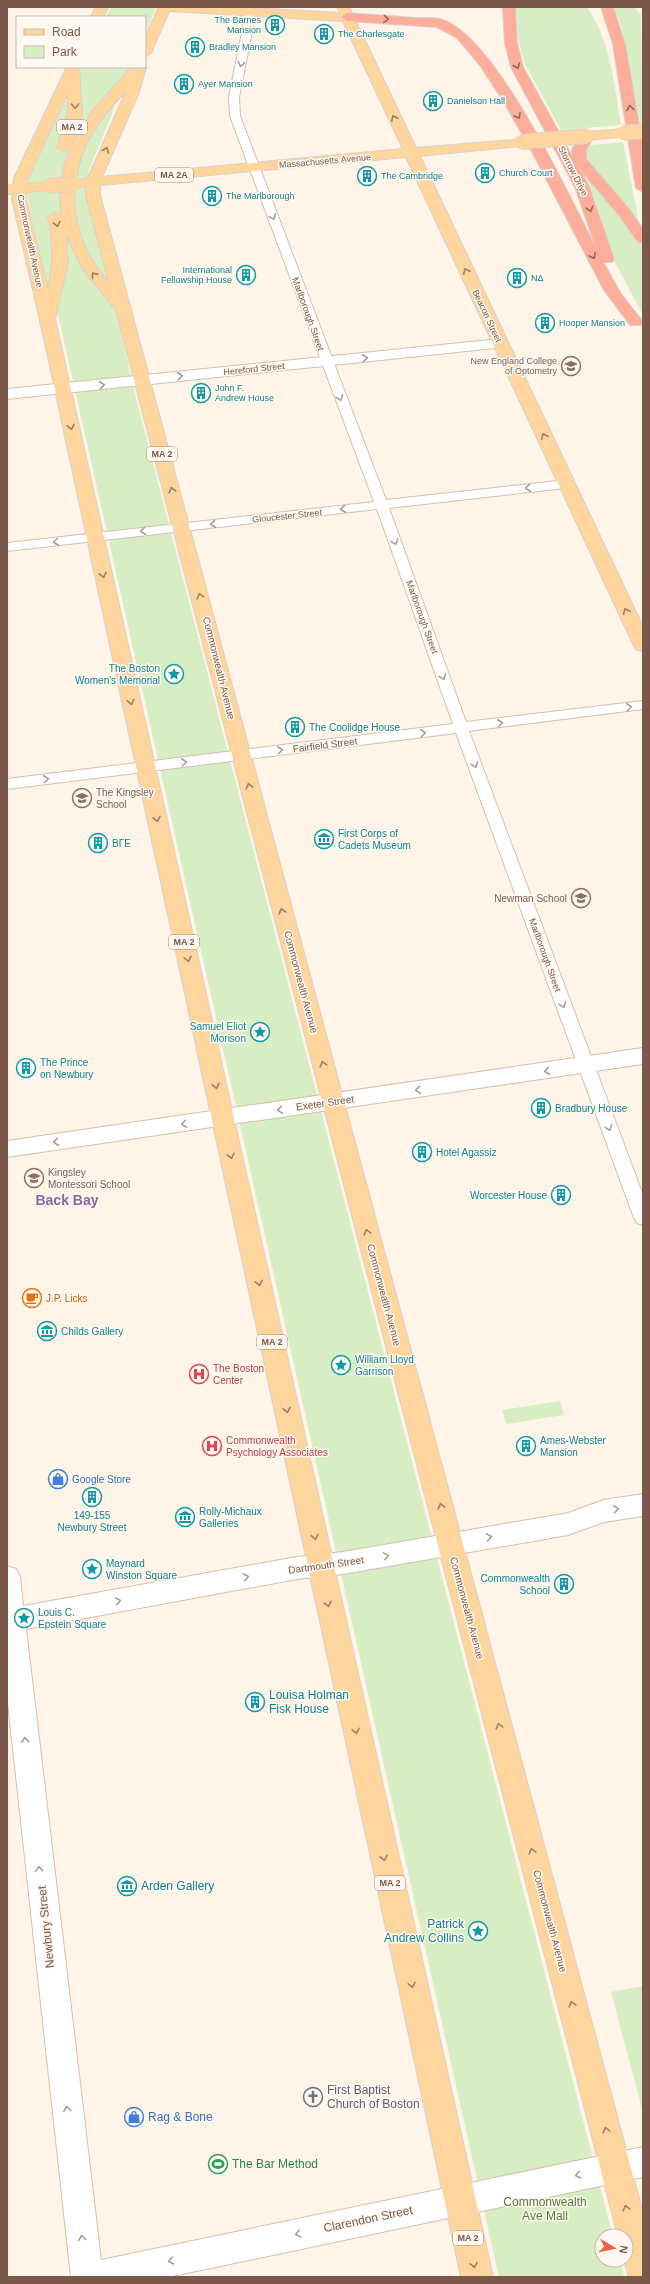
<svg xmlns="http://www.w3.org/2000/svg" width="650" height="2284" font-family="Arial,sans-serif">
<rect width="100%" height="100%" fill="#fef4e8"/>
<!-- green -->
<g fill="#d7eec4">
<path d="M112,7H156L145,34V17H105Z"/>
<path d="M516,7H587C611,42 614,84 621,125L561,130L524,62L518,39Z"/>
<path d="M614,7H634L641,15L643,136L622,28Z"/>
<path d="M80,67H131L89,170L86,194L109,279L134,390L613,2236H602V2260H620L624,2277H499L59,319L46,285L28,199L29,174Z"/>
<path d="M623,142L636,207L643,255V315L615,262L595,200L571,147Z"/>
<path d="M560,1401L564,1415L506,1424L502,1410Z"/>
<path d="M643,1986V2112L611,1992Z"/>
</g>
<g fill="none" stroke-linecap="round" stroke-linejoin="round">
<defs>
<path id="minor" d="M251,9L256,12L239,97L240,116L386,500L566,480L572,484L566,488L389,508L466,722L643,701V709L469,731L643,1195V1225L637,1223L634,1218L456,733L7,789V779L453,724L377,509L7,551V543L374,502L230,116L229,97L246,12Z"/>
<g id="secondary">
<path d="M500,339L505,341L508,344L505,347L7,399V389Z"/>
<path d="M643,1048V1064L7,1157V1141Z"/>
<path d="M643,1494V1516L604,1522L568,1535L343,1574L297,1579L26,1629L101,2260L643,2147V2177L168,2277H71L7,1694V1566L16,1569L20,1577L23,1606L297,1557L343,1552L568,1513L604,1500Z"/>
</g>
<g id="primary">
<path d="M96,7H108L103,17H91Z"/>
<path d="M157,7H231L340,13L337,7H349L416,148L526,139L528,142L521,146L420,156L643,627V651L637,650L634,646L406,157L100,185V195L643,2213V2277H629L624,2260H626V2236H618L116,310L82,268L66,234L68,263L55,319L493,2277H461L42,329L12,199L13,194H7V186L13,185L14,178L67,67H79L82,113L71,147L93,110L128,71L133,70L134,67H145V65L146,67L139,92L102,177L403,149L343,21L169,11L151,53L145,57V38L158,9ZM126,91L88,178L76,181C80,143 101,117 126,91ZM68,93V113L57,148L64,152L70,148C62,169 58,194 62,216L55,212L48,216C53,244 54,262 48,290L26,199L27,192L49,190L56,186L49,182L27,184L28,178ZM75,185L86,187V195L109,283C85,256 71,222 75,185Z"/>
<path d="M624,129L631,133L629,136L587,140L580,136L587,132Z"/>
</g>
<g id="motorway">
<path d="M503,7H515L517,43L523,67L572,156V150L582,133H592L594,136L586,150V159L629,209L643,229V243L638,242L619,215L579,168L589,187L614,259L612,262H603L621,294L643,322L640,325H630L604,290L527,142L502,99L480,65L457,38L437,27L347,21L341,17L347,13C370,15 393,16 416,18C425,18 436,17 443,20C497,39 569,196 596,248L575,187L511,67L505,43Z"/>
<path d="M601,7H613L625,44L643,147V192L636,188L613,44Z"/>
</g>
</defs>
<!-- minor casing -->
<use href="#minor" stroke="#d4bdaf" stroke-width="2"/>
<!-- secondary casing -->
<use href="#secondary" stroke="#d8bdab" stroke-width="2"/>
<!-- primary casing -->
<use href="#primary" stroke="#dad0cc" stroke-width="2"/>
<!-- motorway casing -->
<use href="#motorway" stroke="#dad0cc" stroke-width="2"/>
<!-- minor -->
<use href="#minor" fill="#fff" fill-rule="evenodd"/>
<!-- secondary -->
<use href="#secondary" fill="#fff" fill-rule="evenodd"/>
<!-- primary -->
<use href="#primary" fill="#ffd59e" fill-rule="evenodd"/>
<!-- motorway -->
<use href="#motorway" fill="#fdae9a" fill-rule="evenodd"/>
<defs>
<g id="primary-bridge">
<path d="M624,133L643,131"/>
<path d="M521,142L587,136"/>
<path d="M49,186L74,184"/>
</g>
</defs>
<!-- primary-bridge casing -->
<use href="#primary-bridge" stroke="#dad0cc" stroke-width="16" stroke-linecap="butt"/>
<!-- primary-bridge -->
<use href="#primary-bridge" stroke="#ffd59e" stroke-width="14"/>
</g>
<!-- one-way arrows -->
<defs><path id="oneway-chevron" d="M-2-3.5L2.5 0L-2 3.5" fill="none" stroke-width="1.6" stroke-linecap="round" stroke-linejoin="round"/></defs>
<g stroke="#956959">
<use href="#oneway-chevron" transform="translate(386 19) rotate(3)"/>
<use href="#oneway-chevron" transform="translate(517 66) rotate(67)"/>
<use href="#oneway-chevron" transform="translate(630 108) rotate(-99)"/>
<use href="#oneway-chevron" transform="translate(518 116) rotate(60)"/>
<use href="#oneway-chevron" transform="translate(590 209) rotate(74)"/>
<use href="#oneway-chevron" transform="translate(593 256) rotate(61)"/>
</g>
<g stroke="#b09b92">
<use href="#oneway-chevron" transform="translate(241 64) rotate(101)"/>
<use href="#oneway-chevron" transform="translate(273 217) rotate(70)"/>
<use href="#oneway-chevron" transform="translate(365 358) rotate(-6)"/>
<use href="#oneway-chevron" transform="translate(180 376) rotate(-6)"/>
<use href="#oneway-chevron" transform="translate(102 385) rotate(-6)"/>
<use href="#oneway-chevron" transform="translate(340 398) rotate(69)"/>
<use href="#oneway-chevron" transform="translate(528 488) rotate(173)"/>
<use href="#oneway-chevron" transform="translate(343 509) rotate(174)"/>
<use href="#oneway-chevron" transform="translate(213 524) rotate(174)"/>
<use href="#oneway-chevron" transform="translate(143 531) rotate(174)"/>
<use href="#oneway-chevron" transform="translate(56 542) rotate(173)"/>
<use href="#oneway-chevron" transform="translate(395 542) rotate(70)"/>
<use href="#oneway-chevron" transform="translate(443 677) rotate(70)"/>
<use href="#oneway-chevron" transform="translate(629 707) rotate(-7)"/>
<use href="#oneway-chevron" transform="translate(500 723) rotate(-7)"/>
<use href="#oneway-chevron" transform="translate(423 733) rotate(-7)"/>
<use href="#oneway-chevron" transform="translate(280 750) rotate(-7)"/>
<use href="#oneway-chevron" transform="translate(184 762) rotate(-7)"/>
<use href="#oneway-chevron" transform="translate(475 765) rotate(70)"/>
<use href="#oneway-chevron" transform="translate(46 779) rotate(-7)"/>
<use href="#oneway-chevron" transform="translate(563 1005) rotate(70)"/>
<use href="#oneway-chevron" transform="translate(547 1071) rotate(172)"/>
<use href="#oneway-chevron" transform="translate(418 1090) rotate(172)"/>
<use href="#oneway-chevron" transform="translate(280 1110) rotate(172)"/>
<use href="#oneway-chevron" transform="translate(184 1124) rotate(172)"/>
<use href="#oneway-chevron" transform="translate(609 1128) rotate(69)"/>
<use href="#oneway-chevron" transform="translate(56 1142) rotate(172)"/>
<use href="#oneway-chevron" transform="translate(616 1509) rotate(-9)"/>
<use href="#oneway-chevron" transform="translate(489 1537) rotate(-10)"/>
<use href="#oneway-chevron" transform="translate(386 1556) rotate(-9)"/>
<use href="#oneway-chevron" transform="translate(246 1577) rotate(-11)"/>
<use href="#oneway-chevron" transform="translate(118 1601) rotate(-10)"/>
<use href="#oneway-chevron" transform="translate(25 1740) rotate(-96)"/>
<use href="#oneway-chevron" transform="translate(39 1869) rotate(-96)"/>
<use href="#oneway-chevron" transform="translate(67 2109) rotate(-97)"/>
<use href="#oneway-chevron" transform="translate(578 2175) rotate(168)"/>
<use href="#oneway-chevron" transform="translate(298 2234) rotate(168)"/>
<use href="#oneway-chevron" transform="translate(82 2238) rotate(-97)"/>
<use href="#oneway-chevron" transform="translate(171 2261) rotate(168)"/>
</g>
<g stroke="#a37e62">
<use href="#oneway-chevron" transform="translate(75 106) rotate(89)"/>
<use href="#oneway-chevron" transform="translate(394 118) rotate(-115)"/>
<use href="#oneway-chevron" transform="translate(106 150) rotate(-67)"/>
<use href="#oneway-chevron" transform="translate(57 224) rotate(78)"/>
<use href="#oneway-chevron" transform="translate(466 271) rotate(-115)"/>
<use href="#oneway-chevron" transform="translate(94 275) rotate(-129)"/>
<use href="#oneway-chevron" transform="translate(71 427) rotate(78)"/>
<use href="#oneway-chevron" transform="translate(544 436) rotate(-115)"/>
<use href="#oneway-chevron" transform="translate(172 490) rotate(-105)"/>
<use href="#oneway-chevron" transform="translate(103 575) rotate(77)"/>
<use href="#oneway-chevron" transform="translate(200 596) rotate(-105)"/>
<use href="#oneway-chevron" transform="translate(626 611) rotate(-115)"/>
<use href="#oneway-chevron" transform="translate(131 702) rotate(77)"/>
<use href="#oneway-chevron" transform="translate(249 786) rotate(-105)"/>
<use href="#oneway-chevron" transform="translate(157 819) rotate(78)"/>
<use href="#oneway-chevron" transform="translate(282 911) rotate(-105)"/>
<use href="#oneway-chevron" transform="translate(188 959) rotate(78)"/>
<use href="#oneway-chevron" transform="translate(323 1064) rotate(-105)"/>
<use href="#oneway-chevron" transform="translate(216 1086) rotate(78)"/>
<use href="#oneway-chevron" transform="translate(231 1156) rotate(78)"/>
<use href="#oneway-chevron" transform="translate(367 1232) rotate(-105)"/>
<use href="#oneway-chevron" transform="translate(259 1283) rotate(78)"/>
<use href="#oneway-chevron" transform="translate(287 1410) rotate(78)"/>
<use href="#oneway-chevron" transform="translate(441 1506) rotate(-105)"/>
<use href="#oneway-chevron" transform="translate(315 1537) rotate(79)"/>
<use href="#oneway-chevron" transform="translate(328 1604) rotate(78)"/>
<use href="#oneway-chevron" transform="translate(499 1726) rotate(-105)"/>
<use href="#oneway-chevron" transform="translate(356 1731) rotate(78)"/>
<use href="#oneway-chevron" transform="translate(532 1851) rotate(-105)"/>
<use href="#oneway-chevron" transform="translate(384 1858) rotate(78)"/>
<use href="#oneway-chevron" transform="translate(412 1985) rotate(78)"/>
<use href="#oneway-chevron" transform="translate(572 2004) rotate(-105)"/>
<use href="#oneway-chevron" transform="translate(606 2130) rotate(-105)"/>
<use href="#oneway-chevron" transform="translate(626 2208) rotate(-105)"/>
<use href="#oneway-chevron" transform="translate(474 2265) rotate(78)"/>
</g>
<!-- icons -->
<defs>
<symbol id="building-ring" viewBox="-11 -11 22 22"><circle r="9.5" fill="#fff8f0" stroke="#0f9aa8" stroke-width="1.5"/><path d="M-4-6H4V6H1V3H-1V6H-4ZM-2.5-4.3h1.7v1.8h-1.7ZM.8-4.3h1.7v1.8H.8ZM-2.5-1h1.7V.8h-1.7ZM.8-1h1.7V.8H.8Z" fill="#0f9aa8"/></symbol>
<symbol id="university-ring" viewBox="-11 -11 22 22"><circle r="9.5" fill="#fff8f0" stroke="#8d6e63" stroke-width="1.5"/><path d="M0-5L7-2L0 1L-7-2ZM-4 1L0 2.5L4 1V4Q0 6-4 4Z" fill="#8d6e63"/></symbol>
<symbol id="sight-ring" viewBox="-11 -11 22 22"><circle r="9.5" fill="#fff8f0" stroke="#0f9aa8" stroke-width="1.5"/><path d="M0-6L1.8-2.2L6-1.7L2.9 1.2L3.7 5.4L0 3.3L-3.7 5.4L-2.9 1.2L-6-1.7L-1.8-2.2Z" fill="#0f9aa8"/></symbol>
<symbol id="school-ring" viewBox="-11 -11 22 22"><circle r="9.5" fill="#fff8f0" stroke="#8d6e63" stroke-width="1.5"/><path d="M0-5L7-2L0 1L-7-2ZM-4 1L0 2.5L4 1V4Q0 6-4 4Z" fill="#8d6e63"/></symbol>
<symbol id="museum-ring" viewBox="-11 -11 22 22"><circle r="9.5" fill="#fff8f0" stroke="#0f9aa8" stroke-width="1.5"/><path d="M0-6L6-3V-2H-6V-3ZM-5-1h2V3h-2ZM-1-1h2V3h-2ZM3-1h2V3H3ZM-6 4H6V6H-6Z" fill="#0f9aa8"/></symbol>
<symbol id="cafe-ring" viewBox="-11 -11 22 22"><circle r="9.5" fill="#fff8f0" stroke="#e8710a" stroke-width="1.5"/><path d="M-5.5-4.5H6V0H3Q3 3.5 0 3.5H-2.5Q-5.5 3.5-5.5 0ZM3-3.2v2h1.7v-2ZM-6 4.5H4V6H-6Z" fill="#e8710a"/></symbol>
<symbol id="hospital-ring" viewBox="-11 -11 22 22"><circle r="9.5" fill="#fff8f0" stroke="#e0444e" stroke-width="1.5"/><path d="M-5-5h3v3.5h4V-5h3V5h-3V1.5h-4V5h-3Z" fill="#e0444e"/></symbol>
<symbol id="shop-ring" viewBox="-11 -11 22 22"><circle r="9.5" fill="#fff8f0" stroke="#3f7fe0" stroke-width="1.5"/><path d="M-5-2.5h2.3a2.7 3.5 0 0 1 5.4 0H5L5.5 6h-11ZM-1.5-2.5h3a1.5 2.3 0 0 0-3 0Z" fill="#3f7fe0"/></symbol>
<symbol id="church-ring" viewBox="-11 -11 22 22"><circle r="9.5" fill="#fff8f0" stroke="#6b7280" stroke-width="1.5"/><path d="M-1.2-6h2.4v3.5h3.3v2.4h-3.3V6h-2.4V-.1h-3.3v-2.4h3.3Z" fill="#6b7280"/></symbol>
<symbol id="stadium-ring" viewBox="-11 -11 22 22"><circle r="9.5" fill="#fff8f0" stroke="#2e9e5b" stroke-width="1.5"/><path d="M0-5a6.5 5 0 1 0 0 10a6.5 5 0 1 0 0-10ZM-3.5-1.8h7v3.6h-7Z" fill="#2e9e5b"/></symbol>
</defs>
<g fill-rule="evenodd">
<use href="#building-ring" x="264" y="14" width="22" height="22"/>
<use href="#building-ring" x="313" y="23" width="22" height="22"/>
<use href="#building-ring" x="184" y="36" width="22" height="22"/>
<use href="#building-ring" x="173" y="73" width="22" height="22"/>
<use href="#building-ring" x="422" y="90" width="22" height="22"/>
<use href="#building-ring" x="474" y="162" width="22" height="22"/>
<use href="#building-ring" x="356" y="165" width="22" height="22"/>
<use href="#building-ring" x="201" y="185" width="22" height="22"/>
<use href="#building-ring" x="235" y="264" width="22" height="22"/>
<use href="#building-ring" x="506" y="267" width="22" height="22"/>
<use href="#building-ring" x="534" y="312" width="22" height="22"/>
<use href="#university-ring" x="560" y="355" width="22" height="22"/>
<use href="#building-ring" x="190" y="382" width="22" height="22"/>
<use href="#sight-ring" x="163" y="663" width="22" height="22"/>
<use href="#building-ring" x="284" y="716" width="22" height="22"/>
<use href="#school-ring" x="71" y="787" width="22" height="22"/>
<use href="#museum-ring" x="313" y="828" width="22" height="22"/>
<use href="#building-ring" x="87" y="832" width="22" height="22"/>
<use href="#school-ring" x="570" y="887" width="22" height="22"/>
<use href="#sight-ring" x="249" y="1021" width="22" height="22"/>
<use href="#building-ring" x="15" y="1057" width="22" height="22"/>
<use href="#building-ring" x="530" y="1097" width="22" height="22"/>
<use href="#building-ring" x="411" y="1141" width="22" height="22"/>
<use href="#school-ring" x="23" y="1167" width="22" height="22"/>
<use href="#building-ring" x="550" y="1184" width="22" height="22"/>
<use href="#cafe-ring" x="21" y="1287" width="22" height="22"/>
<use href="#museum-ring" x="36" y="1320" width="22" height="22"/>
<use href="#sight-ring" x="330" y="1354" width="22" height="22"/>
<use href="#hospital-ring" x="188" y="1363" width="22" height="22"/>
<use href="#hospital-ring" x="201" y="1435" width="22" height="22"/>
<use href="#building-ring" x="515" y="1435" width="22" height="22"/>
<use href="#shop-ring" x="47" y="1468" width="22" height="22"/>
<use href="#building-ring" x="81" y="1486" width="22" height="22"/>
<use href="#museum-ring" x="174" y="1506" width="22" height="22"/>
<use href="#sight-ring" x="81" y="1558" width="22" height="22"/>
<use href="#building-ring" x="553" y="1573" width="22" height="22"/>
<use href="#sight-ring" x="13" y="1607" width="22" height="22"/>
<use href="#building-ring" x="244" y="1691" width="22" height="22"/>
<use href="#museum-ring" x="116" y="1875" width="22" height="22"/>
<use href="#sight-ring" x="467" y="1920" width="22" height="22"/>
<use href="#church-ring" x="302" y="2086" width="22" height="22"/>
<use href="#shop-ring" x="123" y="2106" width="22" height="22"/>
<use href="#stadium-ring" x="207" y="2153" width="22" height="22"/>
</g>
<g text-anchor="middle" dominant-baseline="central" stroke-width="3" stroke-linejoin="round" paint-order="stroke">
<!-- far-culture labels -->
<g font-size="9" fill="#0d838f" stroke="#fff8f0" text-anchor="start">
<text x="261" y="20" text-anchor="end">The Barnes<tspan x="261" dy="10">Mansion</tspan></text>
<text x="338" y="34">The Charlesgate</text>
<text x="209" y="47">Bradley Mansion</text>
<text x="198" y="84">Ayer Mansion</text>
<text x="447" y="101">Danielson Hall</text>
<text x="499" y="173">Church Court</text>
<text x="381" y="176">The Cambridge</text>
<text x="226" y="196">The Marlborough</text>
<text x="232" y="270" text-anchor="end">International<tspan x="232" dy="10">Fellowship House</tspan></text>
<text x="531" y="278">ΝΔ</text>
<text x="559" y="323">Hooper Mansion</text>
<text x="215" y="388">John F.<tspan x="215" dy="10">Andrew House</tspan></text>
</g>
<!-- shield labels -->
<g fill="#fff8f0" stroke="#a3887b" stroke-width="1">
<rect x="57" y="120" width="30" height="14" rx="3"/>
<rect x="155" y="168" width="38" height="14" rx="3"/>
<rect x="147" y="447" width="30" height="14" rx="3"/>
<rect x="169" y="935" width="30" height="14" rx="3"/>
<rect x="257" y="1335" width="30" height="14" rx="3"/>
<rect x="375" y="1876" width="30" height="14" rx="3"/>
<rect x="453" y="2231" width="30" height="14" rx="3"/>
</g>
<g font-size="9" font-weight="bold" fill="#7b5849">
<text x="72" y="127">MA 2</text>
<text x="174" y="175">MA 2A</text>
<text x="162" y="454">MA 2</text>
<text x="184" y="942">MA 2</text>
<text x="272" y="1342">MA 2</text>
<text x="390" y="1883">MA 2</text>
<text x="468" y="2238">MA 2</text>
</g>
<!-- far-street labels -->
<g font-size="9" fill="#7b5849" stroke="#fff8f0">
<text transform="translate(325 161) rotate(-5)">Massachusetts Avenue</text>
<text transform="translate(573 171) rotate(63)">Storrow Drive</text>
<text transform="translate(30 241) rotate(78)">Commonwealth Avenue</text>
<text transform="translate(308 314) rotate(70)">Marlborough Street</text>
<text transform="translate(487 316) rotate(65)">Beacon Street</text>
<text transform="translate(254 369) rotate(-6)">Hereford Street</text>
<text transform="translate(287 516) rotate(-6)">Gloucester Street</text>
<text transform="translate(422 617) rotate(70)">Marlborough Street</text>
<text transform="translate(545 955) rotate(70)">Marlborough Street</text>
</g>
<!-- far-education labels -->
<g font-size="9" fill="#785e54" stroke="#fff8f0" text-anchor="end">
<text x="557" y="361">New England College<tspan x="557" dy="10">of Optometry</tspan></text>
</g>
<!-- culture labels -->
<g font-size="10" fill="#0d838f" stroke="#fff8f0" text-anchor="start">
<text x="160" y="668" text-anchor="end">The Boston<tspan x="160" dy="12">Women's Memorial</tspan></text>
<text x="309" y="727">The Coolidge House</text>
<text x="338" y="833">First Corps of<tspan x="338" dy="12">Cadets Museum</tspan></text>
<text x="112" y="843">ΒΓΕ</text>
<text x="246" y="1026" text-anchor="end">Samuel Eliot<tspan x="246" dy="12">Morison</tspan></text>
<text x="40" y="1062">The Prince<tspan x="40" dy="12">on Newbury</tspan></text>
<text x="555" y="1108">Bradbury House</text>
<text x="436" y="1152">Hotel Agassiz</text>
<text x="547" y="1195" text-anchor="end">Worcester House</text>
<text x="61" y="1331">Childs Gallery</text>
<text x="355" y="1359">William Lloyd<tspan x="355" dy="12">Garrison</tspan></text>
<text x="540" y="1440">Ames-Webster<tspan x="540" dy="12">Mansion</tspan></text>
<text x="199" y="1511">Rolly-Michaux<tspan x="199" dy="12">Galleries</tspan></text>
<text x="92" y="1515" text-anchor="middle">149-155<tspan x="92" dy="12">Newbury Street</tspan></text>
<text x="106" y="1563">Maynard<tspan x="106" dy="12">Winston Square</tspan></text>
<text x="550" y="1578" text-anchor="end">Commonwealth<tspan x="550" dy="12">School</tspan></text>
<text x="38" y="1612">Louis C.<tspan x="38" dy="12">Epstein Square</tspan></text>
</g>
<!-- street labels -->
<g font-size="10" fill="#7b5849" stroke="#fff8f0">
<text transform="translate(219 668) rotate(76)">Commonwealth Avenue</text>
<text transform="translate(325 745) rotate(-7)">Fairfield Street</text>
<text transform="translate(301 982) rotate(75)">Commonwealth Avenue</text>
<text transform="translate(325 1103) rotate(-8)">Exeter Street</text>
<text transform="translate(384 1295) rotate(75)">Commonwealth Avenue</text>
<text transform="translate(326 1565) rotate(-8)">Dartmouth Street</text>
<text transform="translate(467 1608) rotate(75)">Commonwealth Avenue</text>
<text transform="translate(550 1921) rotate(75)">Commonwealth Avenue</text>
</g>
<!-- education labels -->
<g font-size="10" fill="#785e54" stroke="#fff8f0" text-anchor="start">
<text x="96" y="792">The Kingsley<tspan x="96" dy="12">School</tspan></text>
<text x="567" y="898" text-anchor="end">Newman School</text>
<text x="48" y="1172">Kingsley<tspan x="48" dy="12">Montessori School</tspan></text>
</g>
<!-- food labels -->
<g font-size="10" fill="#c56008" stroke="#fff8f0" text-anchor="start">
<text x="46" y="1298">J.P. Licks</text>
</g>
<!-- health labels -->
<g font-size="10" fill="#be3a42" stroke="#fff8f0" text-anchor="start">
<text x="213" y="1368">The Boston<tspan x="213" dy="12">Center</tspan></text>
<text x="226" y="1440">Commonwealth<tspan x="226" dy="12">Psychology Associates</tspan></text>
</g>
<!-- shop labels -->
<g font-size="10" fill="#366cbe" stroke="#fff8f0" text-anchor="start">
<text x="72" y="1479">Google Store</text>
</g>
<!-- near-culture labels -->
<g font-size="12" fill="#0d838f" stroke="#fff8f0" text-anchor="start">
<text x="269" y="1695">Louisa Holman<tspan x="269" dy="14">Fisk House</tspan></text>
<text x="141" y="1886">Arden Gallery</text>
<text x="464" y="1924" text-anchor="end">Patrick<tspan x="464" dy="14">Andrew Collins</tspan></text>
</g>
<!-- near-street labels -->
<g font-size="12" fill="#7b5849" stroke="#fff8f0">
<text transform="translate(46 1927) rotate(-96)">Newbury Street</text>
<text transform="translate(368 2219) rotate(-12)">Clarendon Street</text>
</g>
<!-- near-worship labels -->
<g font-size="12" fill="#5b616d" stroke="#fff8f0" text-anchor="start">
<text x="327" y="2090">First Baptist<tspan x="327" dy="14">Church of Boston</tspan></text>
</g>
<!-- near-shop labels -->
<g font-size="12" fill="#366cbe" stroke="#fff8f0" text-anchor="start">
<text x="148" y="2117">Rag &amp; Bone</text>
</g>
<!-- near-leisure labels -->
<g font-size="12" fill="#27864d" stroke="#fff8f0" text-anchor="start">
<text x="232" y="2164">The Bar Method</text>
</g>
<!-- near-park labels -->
<g font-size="12" fill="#527b3c" stroke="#fff8f0">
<text x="545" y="2202">Commonwealth<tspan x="545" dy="14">Ave Mall</tspan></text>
</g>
<!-- district labels -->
<g font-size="14" font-weight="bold" fill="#88659e" stroke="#fff8f0">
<text x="67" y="1200">Back Bay</text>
</g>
</g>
<!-- border -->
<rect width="650" height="2284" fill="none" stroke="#7b5849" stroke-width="16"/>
<!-- legend -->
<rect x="16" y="16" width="130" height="52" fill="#fff8f0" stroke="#cab8ad"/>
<rect x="24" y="29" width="20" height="6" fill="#ffd59e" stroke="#cab8ad"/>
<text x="52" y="36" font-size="12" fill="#7b5849">Road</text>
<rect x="24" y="46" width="20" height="12" fill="#d7eec4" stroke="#cab8ad"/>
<text x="52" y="56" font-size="12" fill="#7b5849">Park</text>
<!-- north arrow -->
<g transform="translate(614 2248) rotate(99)"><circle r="19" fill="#fff8f0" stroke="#cab8ad"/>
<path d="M0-3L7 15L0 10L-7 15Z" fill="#f16144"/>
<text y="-6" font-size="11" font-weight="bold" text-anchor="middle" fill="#7b5849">N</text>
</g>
</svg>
